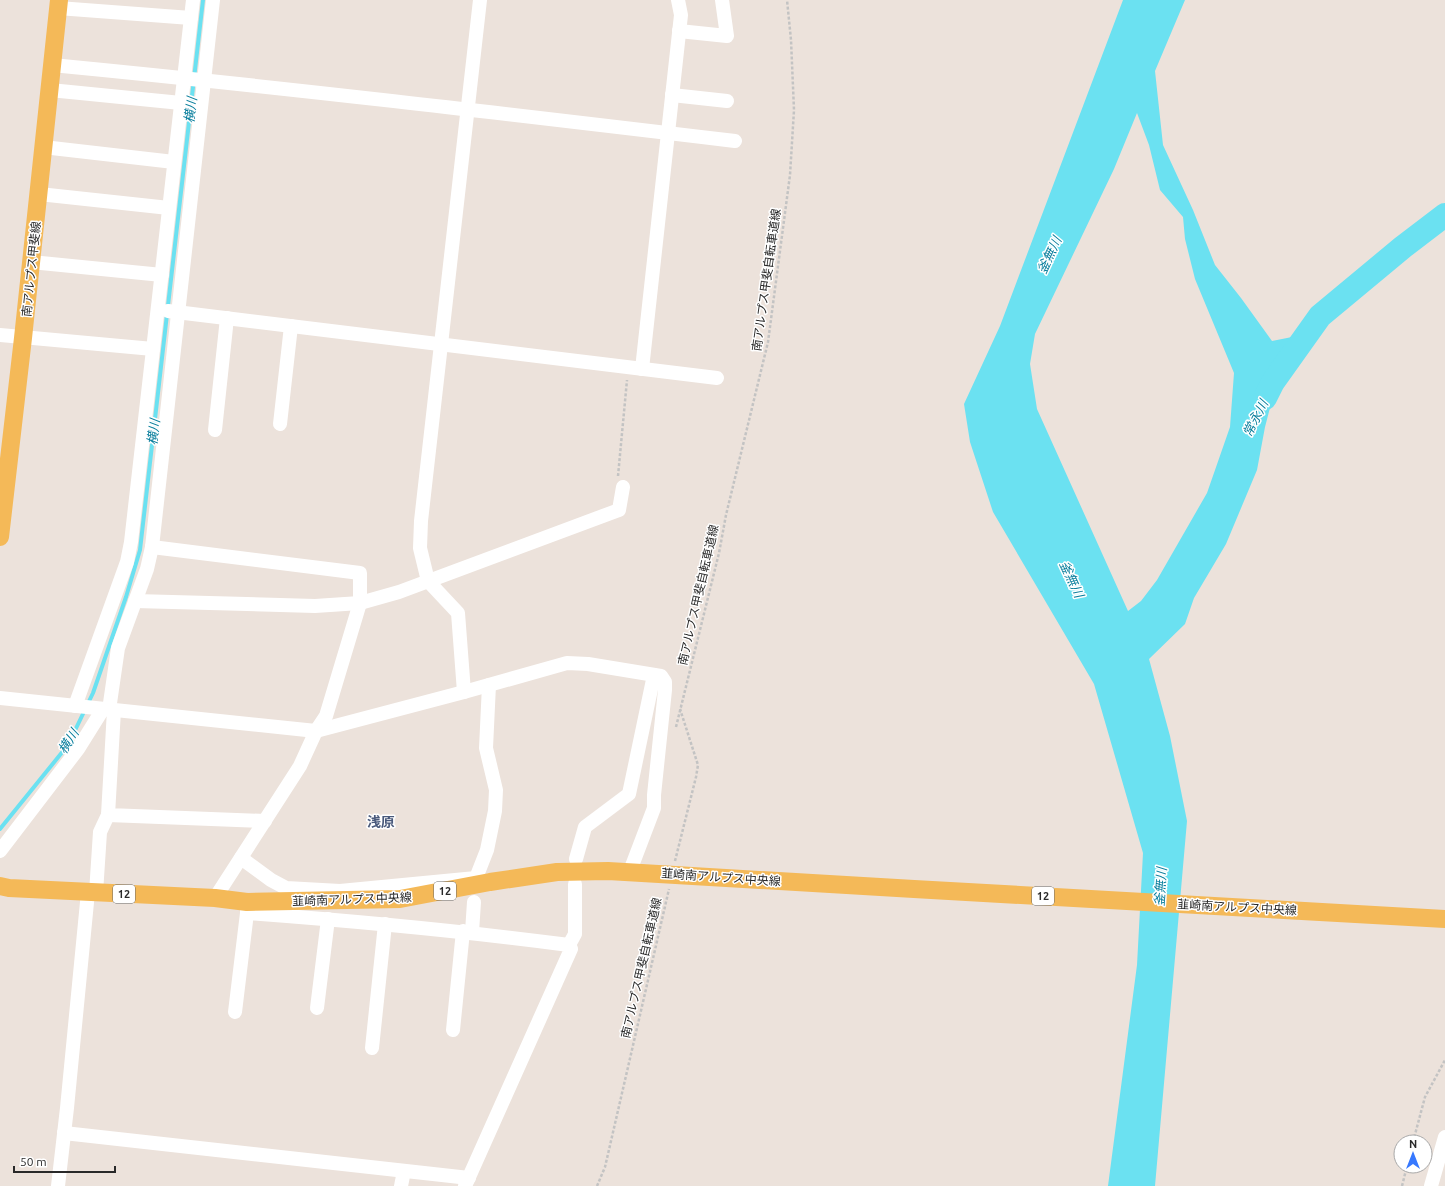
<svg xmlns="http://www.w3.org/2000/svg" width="1445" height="1186" font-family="Ubuntu,'Noto Sans JP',sans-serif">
<rect width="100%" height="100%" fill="#ece2db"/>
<!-- water -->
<path fill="#6be1f1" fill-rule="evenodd" d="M1123,0H1185L1155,71L1163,145L1193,210L1215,265L1241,298L1272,341L1307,334L1279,373L1265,427L1257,470L1226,544L1194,598L1185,624L1149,659L1170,736L1187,821L1155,1186H1108L1137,965L1143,853L1094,684L993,512L970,442L964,404L1000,326ZM1137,113L1149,145L1160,190L1183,217L1185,239L1195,279L1234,373L1230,427L1207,493L1157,580L1141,601L1128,611L1037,409L1030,364L1035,334L1114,169Z"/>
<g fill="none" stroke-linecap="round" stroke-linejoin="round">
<!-- stream -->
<path stroke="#6be1f1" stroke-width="4" d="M0,829L68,745L93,693L126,597L140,550L203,0"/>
<!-- river -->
<path stroke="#6be1f1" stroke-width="24" d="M1265,398L1273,382L1320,316L1403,247L1445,215"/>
<!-- path -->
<g stroke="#c3c3c3" stroke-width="2.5" stroke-dasharray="3 2" stroke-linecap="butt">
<path d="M618,476L627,380"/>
<path d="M676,727L719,553L726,515L768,342L790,175L794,110L791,40L787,0"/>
<path d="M675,861L696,777L698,765L680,709"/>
<path d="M1413,1142L1425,1097L1445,1060"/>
<path d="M597,1186L605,1167L669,889"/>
<path d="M1402,1186L1407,1166"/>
</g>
<!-- minor -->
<g stroke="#fff" stroke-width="14">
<path d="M58,8L191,18"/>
<path d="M679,31L727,36L722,0"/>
<path d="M52,65C280,87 508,114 735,141"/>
<path d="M50,90L181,103"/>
<path d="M672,95L727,101"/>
<path d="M43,147L174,162"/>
<path d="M39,194L169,208"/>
<path d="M31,262L162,275"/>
<path d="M168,311L717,378"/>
<path d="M0,335L153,349"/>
<path d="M642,369L681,15L678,0"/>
<path d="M280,424L291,326"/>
<path d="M215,430L227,318"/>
<path d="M152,547L360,573V603L326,716L316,731L300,766L215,898"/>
<path d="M135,601L315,606L360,603L399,592L619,510L623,487"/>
<path d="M464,692L458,613L428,581L420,548L421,521L480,0"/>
<path d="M0,698L316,731L464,692L567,663L588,664L661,676L665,682V690L654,795V808L630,871"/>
<path d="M75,706L127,562L131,542L193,0"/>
<path d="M109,710L118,648L147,569L152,547L213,0"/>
<path d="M114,710L108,815L265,821"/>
<path d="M0,851L78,749L103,709"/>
<path d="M241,858L271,880L286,888L340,891L476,878L487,850L495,811L496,790L486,748L489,685"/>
<path d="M576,859L585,827L629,794L654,675"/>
<path d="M96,893L100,832L108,815"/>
<path d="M247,902V913C355,921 462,931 569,945L571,949L465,1186"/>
<path d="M472,932L474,902"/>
<path d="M569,945L575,934V884"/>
<path d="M317,1008L328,919"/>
<path d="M235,1012L247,913"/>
<path d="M453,1030L463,931"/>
<path d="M372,1048L385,924"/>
<path d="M64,1133L469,1178"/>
<path d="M58,1186L67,1108L88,892"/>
<path d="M401,1186L404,1171"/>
<path d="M1431,1186L1445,1137"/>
</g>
<!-- major -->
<g stroke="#f4b958" stroke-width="18">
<path d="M0,537L23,338L59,0"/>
<path d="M0,886L9,888L215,898L247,902L400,899L490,882L557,872L608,871L914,889L1445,919"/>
</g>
</g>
<g text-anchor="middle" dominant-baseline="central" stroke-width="3" stroke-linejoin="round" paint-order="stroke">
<!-- shield labels -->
<g fill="#fff" stroke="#696969" stroke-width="1">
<rect x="434" y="882" width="22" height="18" rx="3"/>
<rect x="113" y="885" width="22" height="18" rx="3"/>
<rect x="1032" y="887" width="22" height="18" rx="3"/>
</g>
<g font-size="11" font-weight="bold" fill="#292929">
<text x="445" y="891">12</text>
<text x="124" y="894">12</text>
<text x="1043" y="896">12</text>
</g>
<!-- street labels -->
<g font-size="12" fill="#292929" stroke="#fff">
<text transform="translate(31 269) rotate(-84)">南アルプス甲斐線</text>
<text transform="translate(766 280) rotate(-82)">南アルプス甲斐自転車道線</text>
<text transform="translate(698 595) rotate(-77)">南アルプス甲斐自転車道線</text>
<text transform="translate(721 877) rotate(4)">韮崎南アルプス中央線</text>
<text transform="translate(352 899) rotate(-2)">韮崎南アルプス中央線</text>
<text transform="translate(1237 907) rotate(3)">韮崎南アルプス中央線</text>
<text transform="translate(641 968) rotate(-77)">南アルプス甲斐自転車道線</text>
</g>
<!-- water labels -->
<g font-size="13" font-style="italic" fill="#0a7f9d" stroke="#fff">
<text transform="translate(190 110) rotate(-83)">横川</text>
<text transform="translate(1049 255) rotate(-65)">釜無川</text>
<text transform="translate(1255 418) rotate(-63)">常永川</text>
<text transform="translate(153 432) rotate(-83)">横川</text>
<text transform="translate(1072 579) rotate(65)">釜無川</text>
<text transform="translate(68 741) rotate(-58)">横川</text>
<text transform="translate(1160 887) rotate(-86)">釜無川</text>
</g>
<!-- quarter labels -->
<g font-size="14" font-weight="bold" fill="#49597b" stroke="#fff">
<text x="381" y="822">浅原</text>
</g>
</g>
<!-- north arrow -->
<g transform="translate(1413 1154)"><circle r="19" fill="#ffffff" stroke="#a9a9a9"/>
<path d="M0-3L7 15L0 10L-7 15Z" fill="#3678fe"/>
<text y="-6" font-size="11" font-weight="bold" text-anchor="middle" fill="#292929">N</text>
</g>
<!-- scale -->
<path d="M14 1166v6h101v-6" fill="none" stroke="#292929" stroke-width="2"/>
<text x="20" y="1166" font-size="12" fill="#292929" stroke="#ffffff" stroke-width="3" paint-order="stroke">50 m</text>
</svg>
